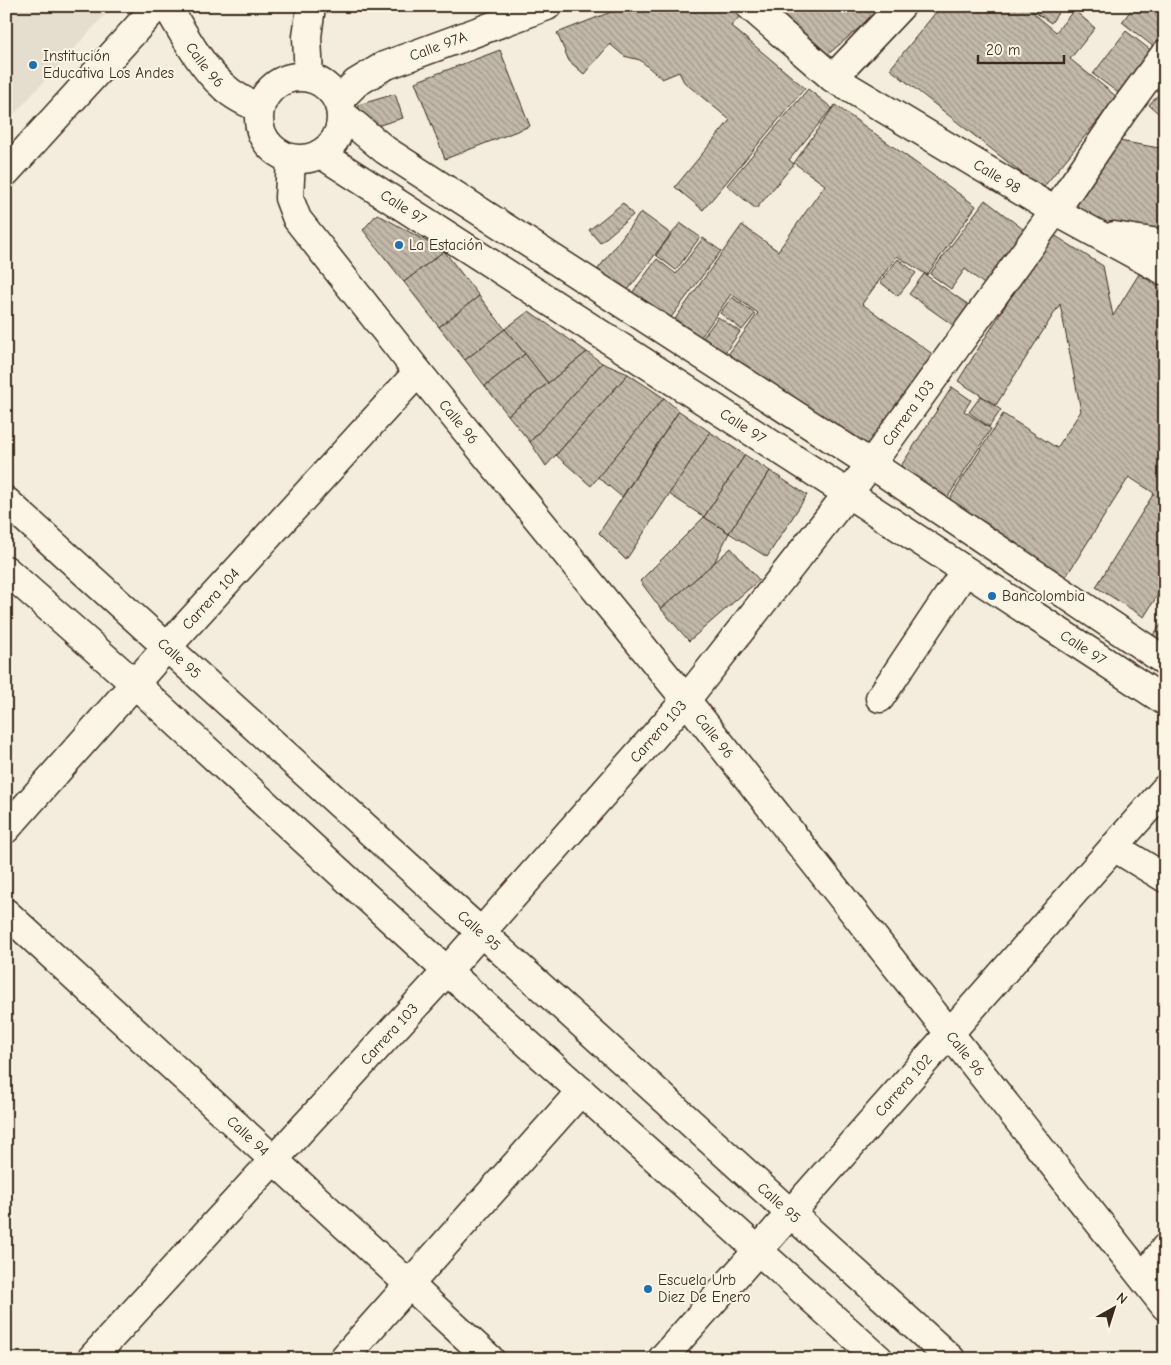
<svg xmlns="http://www.w3.org/2000/svg" width="1171" height="1365" font-family="'Comic Neue',sans-serif">
<defs>
<pattern id="building-back-hatch" width="6" height="6" patternUnits="userSpaceOnUse" patternTransform="scale(1.25)"><rect width="6" height="6" fill="#c3b9aa"/><path d="M-1 5l2 2M0 0l6 6M5-1l2 2" fill="none" stroke="#a0978a"/></pattern>
</defs>
<rect width="100%" height="100%" fill="#f4eddd"/>
<filter id="ink" filterUnits="userSpaceOnUse"><feTurbulence type="fractalNoise" baseFrequency=".02" numOctaves="2"/><feDisplacementMap in="SourceGraphic" scale="10" xChannelSelector="R" yChannelSelector="G"/><feConvolveMatrix kernelMatrix="1 2 1 2 8 2 1 2 1" color-interpolation-filters="sRGB"/></filter>
<g filter="url(#ink)">
<!-- built -->
<path fill="#e5ddce" d="M6,6H113L6,123Z"/>
<!-- building -->
<g fill="url(#building-back-hatch)" stroke="#3b2a1e">
<path d="M626,6H692L694,8L735,6L743,13L731,26L805,88L703,210L675,187L730,120L684,82L679,72L662,79L640,60L624,56L610,44L584,74L569,61L557,33Z"/>
<path d="M774,6H885L820,61Z"/>
<path d="M941,6H1025L1056,32L1074,10L1095,28L1070,59L1117,97L1042,189L890,69Z"/>
<path d="M1031,6H1063L1051,23L1029,8Z"/>
<path d="M1134,6H1165V33L1154,47L1122,22Z"/>
<path d="M1126,31L1153,52L1121,95L1093,74Z"/>
<path d="M500,50L530,126L445,159L415,82Z"/>
<path d="M1165,87V119L1149,105Z"/>
<path d="M808,89L832,108L789,160L794,164L756,209L727,185Z"/>
<path d="M395,94L403,118L366,129L358,105Z"/>
<path d="M835,105L976,206L927,275L897,256L862,304L938,358L866,458L725,359L758,313L731,294L701,337L675,319L742,225L778,251L825,185L794,163Z"/>
<path d="M1113,140L1165,149V233L1086,219L1073,210Z"/>
<path d="M985,200L1028,233L988,287L965,269L951,289L930,274Z"/>
<path d="M623,203L633,215L600,243L589,230Z"/>
<path d="M641,212L671,234L624,295L595,273Z"/>
<path d="M377,214L444,251L404,282L363,230Z"/>
<path d="M680,223L700,237L676,270L656,255Z"/>
<path d="M1051,233L1103,266L1113,316L1139,274L1165,291V583L1144,617L1096,587L1154,493L1129,477L1065,578L947,503L1003,414L1057,448L1081,411L1060,304L996,405L958,381Z"/>
<path d="M703,238L721,251L666,324L629,297L657,259L676,274Z"/>
<path d="M444,251L479,296L439,327L404,282Z"/>
<path d="M898,259L916,273L898,296L880,282Z"/>
<path d="M924,274L979,312L964,333L909,294Z"/>
<path d="M479,296L505,329L465,360L439,327Z"/>
<path d="M732,297L755,314L742,330L720,313Z"/>
<path d="M529,311L587,352L548,383L505,329Z"/>
<path d="M718,317L740,332L718,362L697,346Z"/>
<path d="M505,329L525,354L485,386L465,360Z"/>
<path d="M587,352L602,363L530,442L508,415Z"/>
<path d="M525,354L548,383L508,415L485,386Z"/>
<path d="M602,363L628,374L546,466L530,442Z"/>
<path d="M628,374L664,398L591,486L556,455Z"/>
<path d="M952,387L971,400L964,411L991,429L946,500L899,469Z"/>
<path d="M981,396L1001,410L989,427L969,412Z"/>
<path d="M664,398L679,411L622,497L598,477Z"/>
<path d="M679,411L710,432L626,560L599,533Z"/>
<path d="M710,432L745,455L704,517L669,494Z"/>
<path d="M745,455L770,471L729,533L704,517Z"/>
<path d="M770,471L807,495L767,557L729,533Z"/>
<path d="M704,517L729,533L714,563L661,609L640,581Z"/>
<path d="M731,548L759,580L689,641L661,609Z"/>
<path d="M1165,620V646L1152,636Z"/>
</g>
<g fill="none" stroke-linecap="round" stroke-linejoin="round">
<defs>
<g id="minor">
<path id="s1" d="M167,6C182,31 201,67 223,86C233,96 246,102 259,108"/>
<path id="s2" d="M750,6L833,78L1055,211L1165,271"/>
<circle cx="300" cy="118" r="41"/>
<path d="M309,77L307,37L311,6"/>
<path d="M833,78L901,6"/>
<path id="s3" d="M338,101L356,83L384,66L547,6"/>
<path d="M341,113L385,150L871,464L1165,661"/>
<path id="s4" d="M321,154L847,493L1165,701"/>
<path id="s5" d="M291,159L289,198L297,219L418,372L686,700L1165,1306"/>
<path d="M6,172L157,6"/>
<path d="M1114,236L1165,244"/>
<path id="s6" d="M6,501L951,1359"/>
<path d="M6,570L135,684L447,971L879,1359"/>
<path d="M880,698L965,571"/>
<path id="s7" d="M6,829L167,647L418,372"/>
<path d="M1114,847L1165,878"/>
<path id="s8" d="M6,913L490,1359"/>
<path d="M1144,1278L1165,1248"/>
<path id="s9" d="M91,1359L447,971L686,700L871,464L1055,211L1123,111L1165,54"/>
<path d="M343,1359L581,1091"/>
<path id="s10" d="M662,1359L1165,789"/>
</g>
</defs>
<!-- minor casing -->
<use href="#minor" stroke="#3b2a1e" stroke-width="31"/>
<!-- minor -->
<use href="#minor" stroke="#fcf5e5" stroke-width="28"/>
</g>
</g>
<!-- markers -->
<g fill="#1f6fb2" stroke="#fcf5e5" stroke-width="2">
<circle cx="33" cy="65" r="5"/>
<circle cx="399" cy="245" r="5"/>
<circle cx="992" cy="596" r="5"/>
<circle cx="648" cy="1289" r="5"/>
</g>
<g text-anchor="middle" dominant-baseline="central" stroke-width="4" stroke-linejoin="round" paint-order="stroke">
<!-- street labels -->
<g font-size="15" fill="#3b2a1e" stroke="#fcf5e5">
<text stroke="none"><textPath href="#s3" startOffset="116">Calle 97A</textPath></text>
<text stroke="none"><textPath href="#s1" startOffset="70">Calle 96</textPath></text>
<text stroke="none"><textPath href="#s2" startOffset="301">Calle 98</textPath></text>
<text stroke="none"><textPath href="#s4" startOffset="98">Calle 97</textPath></text>
<text stroke="none"><textPath href="#s9" startOffset="1251">Carrera 103</textPath></text>
<text stroke="none"><textPath href="#s5" startOffset="321">Calle 96</textPath></text>
<text stroke="none"><textPath href="#s4" startOffset="502">Calle 97</textPath></text>
<text stroke="none"><textPath href="#s7" startOffset="308">Carrera 104</textPath></text>
<text stroke="none"><textPath href="#s4" startOffset="908">Calle 97</textPath></text>
<text stroke="none"><textPath href="#s6" startOffset="234">Calle 95</textPath></text>
<text stroke="none"><textPath href="#s9" startOffset="846">Carrera 103</textPath></text>
<text stroke="none"><textPath href="#s5" startOffset="726">Calle 96</textPath></text>
<text stroke="none"><textPath href="#s6" startOffset="639">Calle 95</textPath></text>
<text stroke="none"><textPath href="#s9" startOffset="441">Carrera 103</textPath></text>
<text stroke="none"><textPath href="#s5" startOffset="1131">Calle 96</textPath></text>
<text stroke="none"><textPath href="#s10" startOffset="365">Carrera 102</textPath></text>
<text stroke="none"><textPath href="#s8" startOffset="329">Calle 94</textPath></text>
<text stroke="none"><textPath href="#s6" startOffset="1044">Calle 95</textPath></text>
</g>
<!-- poi labels -->
<g font-size="15" fill="#3b2a1e" stroke="#fcf5e5" text-anchor="start">
<text x="43" y="56">Institución<tspan x="43" dy="17">Educativa Los Andes</tspan></text>
<text x="409" y="245">La Estación</text>
<text x="1002" y="596">Bancolombia</text>
<text x="658" y="1280">Escuela Urb<tspan x="658" dy="17">Diez De Enero</tspan></text>
</g>
</g>
<!-- margin -->
<rect width="1171" height="1365" fill="none" stroke="#fcf5e5" stroke-width="25"/>
<rect x="12" y="12" width="1146" height="1340" fill="none" stroke="#3b2a1e" stroke-width="2" filter="url(#ink)"/>
<!-- north arrow -->
<g transform="translate(1114 1308) rotate(39)" stroke="#fcf5e5" stroke-width="4" paint-order="stroke">
<path d="M0-4L9 19L0 12L-9 19Z" fill="#3b2a1e"/>
<text y="-8" font-size="14" font-weight="bold" text-anchor="middle" fill="#3b2a1e">N</text>
</g>
<!-- scale -->
<path d="M978 55v8h86v-8" fill="none" stroke="#3b2a1e" stroke-width="2.5"/>
<text x="986" y="55" font-size="15" fill="#3b2a1e" stroke="#fcf5e5" stroke-width="4" paint-order="stroke">20 m</text>
</svg>
